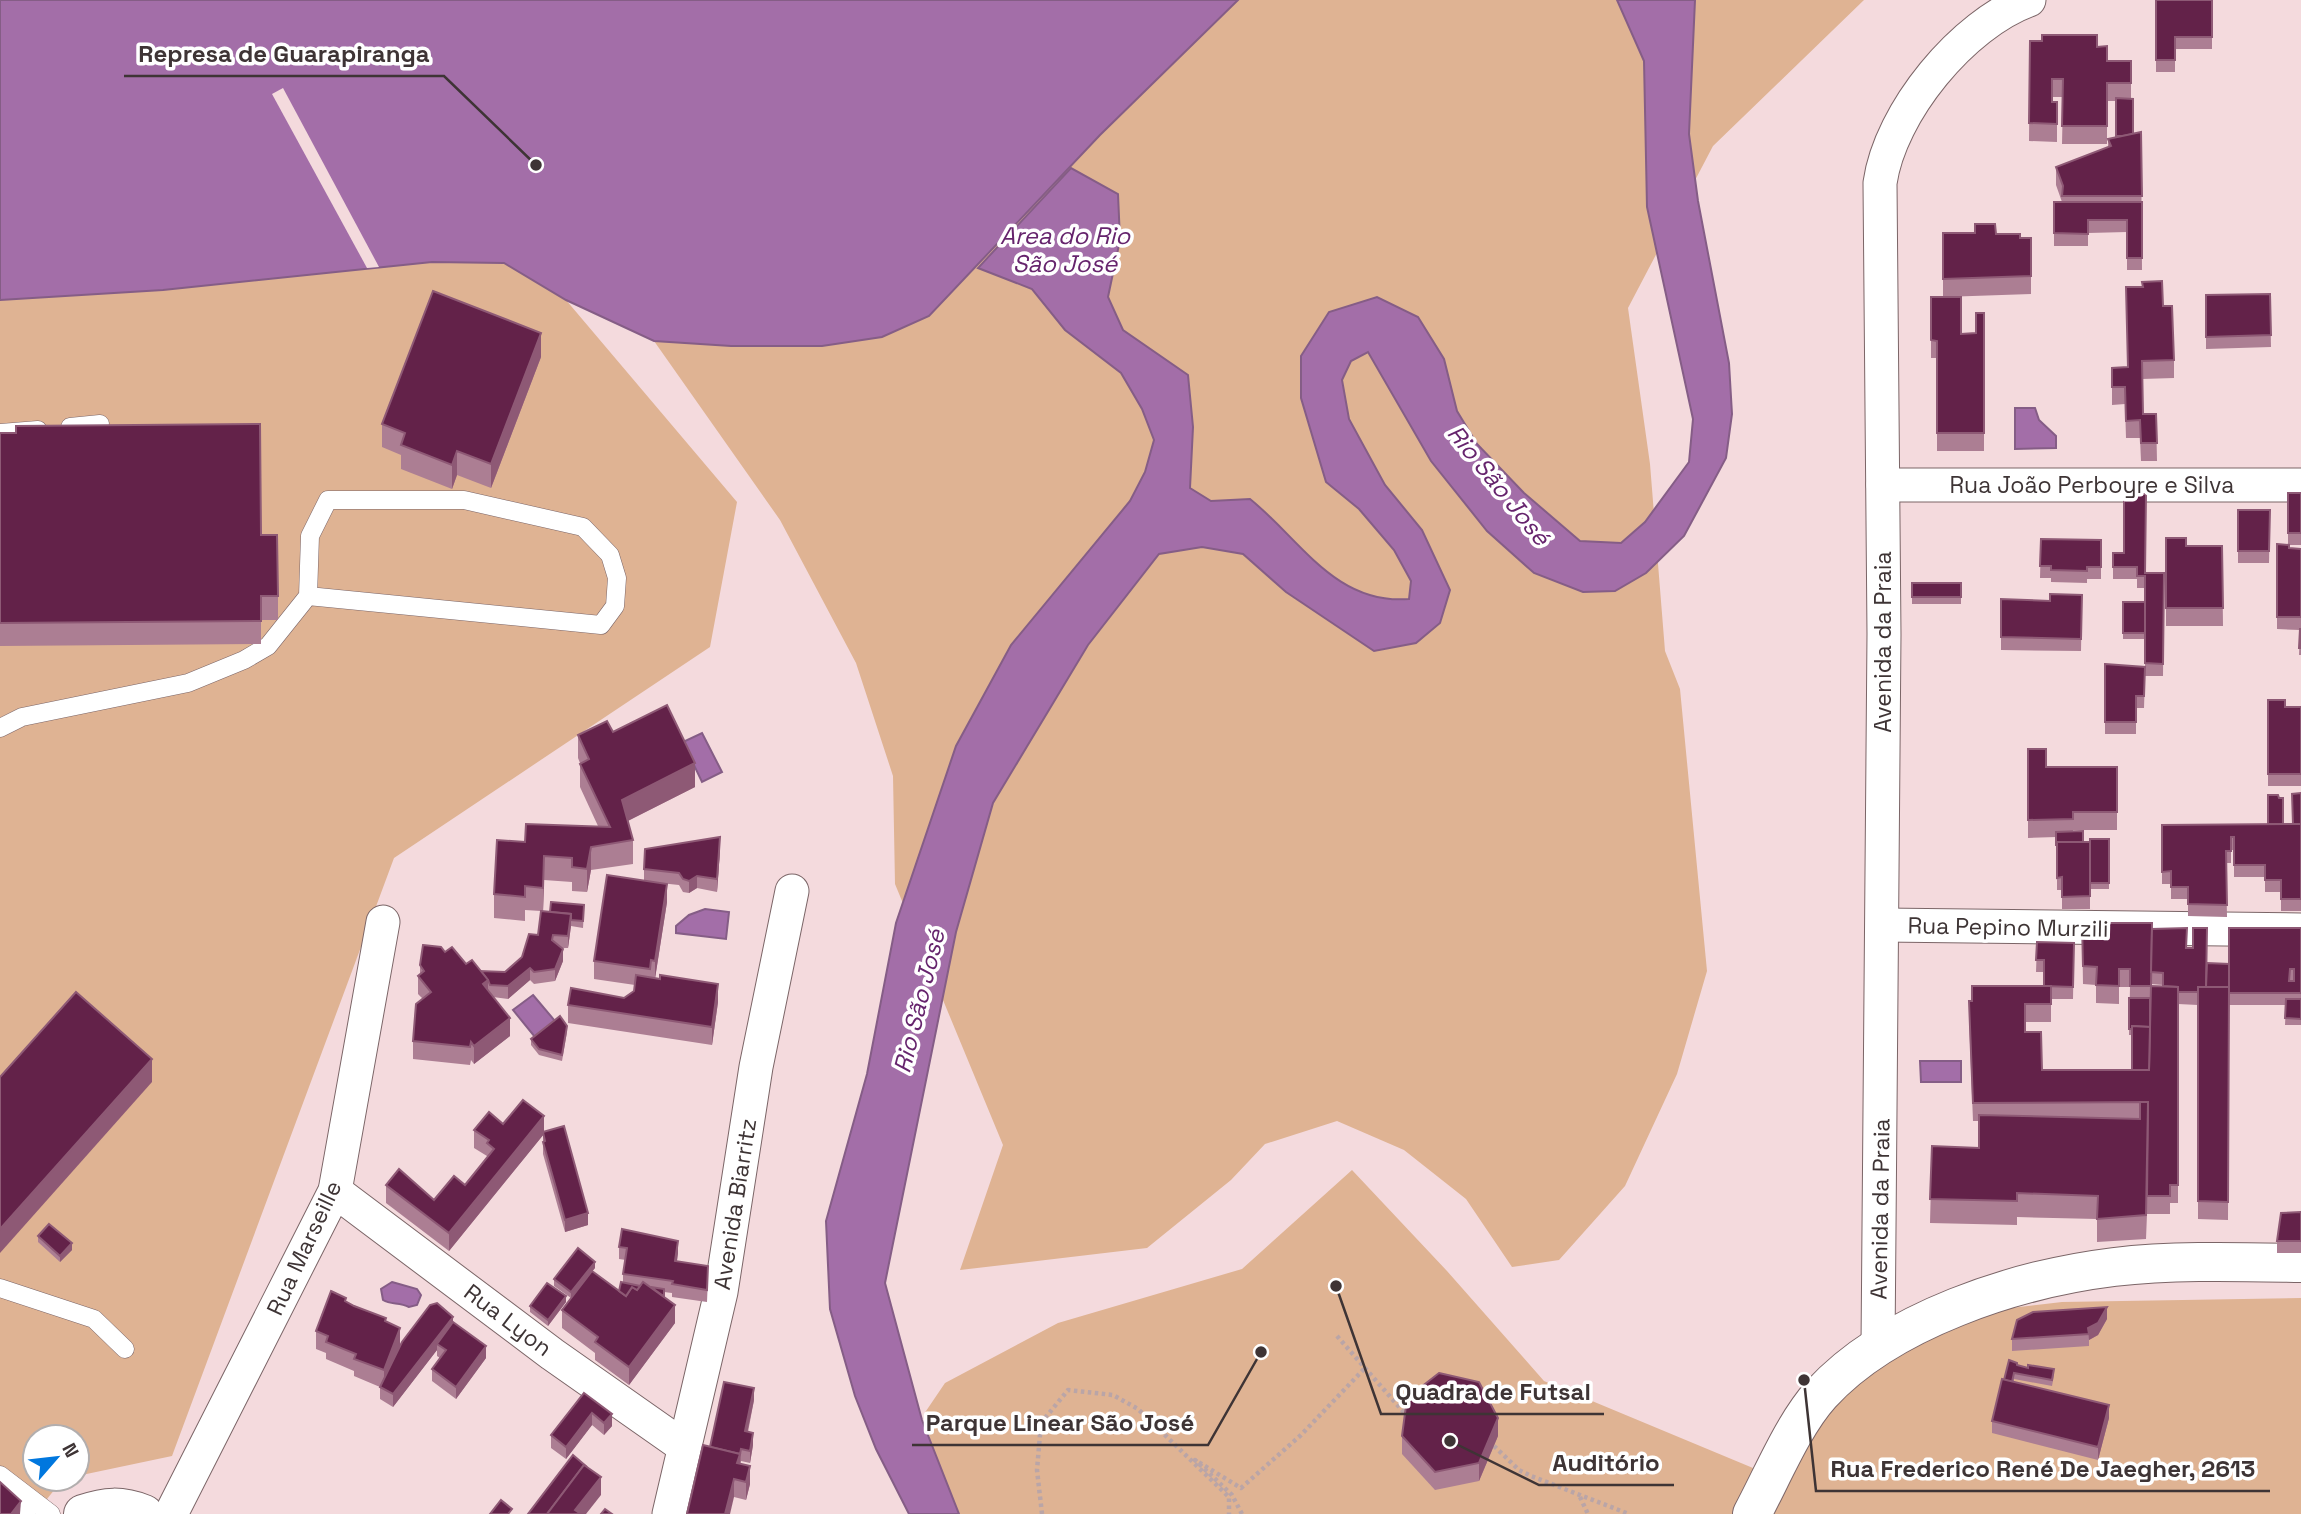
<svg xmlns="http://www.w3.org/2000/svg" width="2301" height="1514" font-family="'Space Grotesk',sans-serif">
<rect width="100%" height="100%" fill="#f4dadd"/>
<!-- green -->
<g fill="#dfb393">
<path d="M1238,0H1864L1713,146L1628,308L1650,464L1665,651L1680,689L1707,971L1677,1074L1625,1186L1559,1260L1512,1267L1466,1199L1404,1150L1337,1121L1265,1144L1231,1180L1147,1248L960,1270L1003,1145L895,884L893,776L856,663L780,520L654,341L731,346H822L882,337L929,316L1100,135Z"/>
<path d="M432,262L504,263L566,300L737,502L710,647L394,858L172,1456L77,1476V1437H35V1479H63L35,1514H0V300L163,290Z"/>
<path d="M1352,1170L1447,1271L1544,1381L1765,1473L1743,1514H948L924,1414L945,1383L1058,1323L1242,1269Z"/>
<path d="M2301,1298V1514H1767L1854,1370L2003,1309L2062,1302Z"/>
</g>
<!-- water -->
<g fill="#a36ea8" stroke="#855d86" stroke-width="2">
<path d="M0,0H1238L1100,135L929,316L882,337L822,346H731L654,341L566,300L504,263L432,262L163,290L0,300Z"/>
<path d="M1617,0H1695L1689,134L1698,201L1729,363L1732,414L1726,458L1684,536L1646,573L1615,591L1583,592L1534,573L1487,531L1431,461L1368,352L1351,361L1342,380L1349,419L1385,485L1422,530L1450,590L1440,623L1416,643L1374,651L1286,592L1243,554L1202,547L1159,554L1088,645L993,803L956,932L885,1283L922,1420L959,1514H909L876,1449L855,1396L830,1309L826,1221L867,1074L896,923L956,746L1011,645L1130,501L1145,472L1154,440L1142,409L1121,373L1065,330L1032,289L978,268L1071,168L1118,194L1120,240L1108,297L1123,330L1188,375L1193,427L1190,488L1211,501L1250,499C1300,539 1335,605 1409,599L1411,581L1394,550L1359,509L1326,482L1301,398V356L1329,312L1377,297L1418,317L1444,359L1457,411L1477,444L1524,493L1580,541L1621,543L1645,522L1689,462L1693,419L1647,207L1644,61Z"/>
<path d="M2015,408H2035L2039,420L2056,436V448L2015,449Z"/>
<path d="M702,733L722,772L702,782L683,742Z"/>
<path d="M705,909L729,912L726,939L676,933V926L689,915Z"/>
<path d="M533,995L555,1021L535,1037L513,1010Z"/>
<path d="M1920,1061H1961V1082H1921Z"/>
<path d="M392,1282L417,1289L421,1295L417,1305L409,1307C399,1302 391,1305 383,1300L381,1289Z"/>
</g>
<!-- pier -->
<path fill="#f4dadd" d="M283,88L379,267L367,268L272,94Z"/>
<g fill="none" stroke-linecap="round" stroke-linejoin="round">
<defs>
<g id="service">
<path d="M70,427L100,424"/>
<path d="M0,433L38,430"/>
<path d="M0,728L22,717L188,683L244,660L268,646L308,596L310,536L328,500H464L583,527L610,555L617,578L615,606L601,625L308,596"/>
<path d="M0,1288L94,1319L125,1349"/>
<path d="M0,1475L51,1514"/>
<path d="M8,1489L27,1514"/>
</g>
<g id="minor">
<path d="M1883,485H2301"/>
<path d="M1883,925L2301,930"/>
<path d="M335,1191L552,1354L683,1446"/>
<path d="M1878,1347L1884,634L1880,183C1890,112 1963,24 2029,0"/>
<path d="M171,1514L335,1191L383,922"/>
<path d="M669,1514L721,1292L756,1067L792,891"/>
</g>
<g id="secondary">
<path d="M83,1514C106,1506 121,1505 144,1514"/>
<path d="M1752,1514C1772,1477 1793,1425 1821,1394C1889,1320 2016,1279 2114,1267C2175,1260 2240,1262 2301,1263"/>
</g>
</defs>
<!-- service casing -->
<use href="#service" stroke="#7b6567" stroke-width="19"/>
<!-- minor casing -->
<use href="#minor" stroke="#7b6567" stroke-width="35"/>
<!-- secondary casing -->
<use href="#secondary" stroke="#7b6567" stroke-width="40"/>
<!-- path -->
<g stroke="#baa5a7" stroke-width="4.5" stroke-dasharray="3.5 3.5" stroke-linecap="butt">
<path d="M1337,1336L1407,1416"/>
<path d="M1494,1446L1519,1470L1531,1476L1629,1514"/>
<path d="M1580,1497L1588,1514"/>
<path d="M1042,1514L1037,1470L1041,1423L1068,1390L1113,1395L1138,1409L1229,1497V1514"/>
<path d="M1242,1514L1232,1495L1195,1460L1241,1488L1301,1435L1365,1368"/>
</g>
<!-- service -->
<use href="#service" stroke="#fff" stroke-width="18"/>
<!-- minor -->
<use href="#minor" stroke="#fff" stroke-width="33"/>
<!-- secondary -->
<use href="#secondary" stroke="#fff" stroke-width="38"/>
</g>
<!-- wall -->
<g fill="#ac7e93" fill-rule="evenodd">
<path d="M2156,0H2212V49H2175V72H2156Z"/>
<path d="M2030,41L2097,47L2107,61H2131V99L2133,134L2141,132L2142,270H2127V232L2088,233V246H2054V202H2062L2056,185V167L2108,147V139L2116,137V101H2107V144H2062L2063,97H2052V102H2057V142L2029,141Z"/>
<path d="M1943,233L1996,234L2020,238H2031V294L1943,297Z"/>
<path d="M2270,294L2271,347L2206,349V295Z"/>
<path d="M1931,297L1961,334L1976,333L1984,313V451H1937V358H1931Z"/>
<path d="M2163,306L2174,360V378L2142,379L2143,414H2156L2157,461H2141L2140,438H2126L2125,404L2112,405V368H2128Z"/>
<path d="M541,357L491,488L457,475L452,489L401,469V455L382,447V424Z"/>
<path d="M0,433L261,535L278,596V620H261V644L0,646Z"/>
<path d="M2288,493H2301V545H2289V548L2301,549V655H2299L2300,630L2277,629V544L2288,545Z"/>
<path d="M2238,510H2270L2269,563H2238Z"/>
<path d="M2166,538L2186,546H2222L2223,626H2166Z"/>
<path d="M2041,539L2101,540V579H2087V583L2051,582V578H2040Z"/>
<path d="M2113,553L2145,573H2164L2163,676H2145L2144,708H2136V734H2105V664L2145,667V639H2123V602H2145V588H2137V579H2113Z"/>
<rect x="1912" y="583" width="49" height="21"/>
<path d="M2082,595L2081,651L2001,650V599L2050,601Z"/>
<path d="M2268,700L2285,707H2301V786H2268Z"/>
<path d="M613,732L695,787L627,821L633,840V864L591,870L587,892L572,891V882L544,880L543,911H584L583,928L571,926L568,948H562L563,961L555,981L534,984L530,980L508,999L493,997L510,1036L474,1064L471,1060L470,1065L413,1059V1041L423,999L418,994V976L420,974V965L445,952L466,964L481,971L505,972L522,957L538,935L541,911L525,910V921L494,918V894L525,842L598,826L580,787V763L578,758V735Z"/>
<path d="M2028,749L2046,767H2117V830H2073V831L2083,842L2109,839V889H2090V864V909H2062V890H2057V851H2056V837L2028,838Z"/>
<path d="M2301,793V911H2281V892H2265V877H2234V850H2231V863H2226L2227,917L2188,916V899H2171V884H2162V825L2293,824Z"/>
<path d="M720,850L717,892L697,888L689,893L683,892L679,885L660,883L667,902L655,978L718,1002L712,1045L568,1023V1005L624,998L634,991L635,985L594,979V961L644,880V869Z"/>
<path d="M2082,923L2152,929L2187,948L2207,963L2229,964L2301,928V1025H2285L2286,1005H2229L2228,1220L2198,1219V1005L2178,1004V1203H2170V1214H2147L2146,1239L2097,1242V1219L2017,1217V1225L1930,1223L1932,1146L1979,1148V1121H1973L1969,1019V1001H1972V986H2044V972H2036L2037,942L2074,943L2073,999H2051V1022H2025V1032L2042,1070H2132V1035H2129L2130,987H2119V1004L2096,1003V985L2083,984ZM2151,984L2163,985V986H2151Z"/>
<path d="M567,1032L562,1061L539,1055L531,1045V1039Z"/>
<path d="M503,1124L544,1132L588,1225L565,1232L543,1154V1135L449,1251L386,1203V1185L434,1200L465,1185L487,1158V1156L474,1148V1130Z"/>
<path d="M2301,1212V1253H2277V1241Z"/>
<path d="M38,1236L72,1250L60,1262L38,1242Z"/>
<path d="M619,1247L678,1253L677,1261L708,1278L707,1302L672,1297V1293L664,1292V1297L675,1323L629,1385L595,1360V1353L562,1328V1310L571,1298L554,1286V1279L595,1268L592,1271L619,1291L623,1283V1274L626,1260L619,1259Z"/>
<path d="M346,1301L386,1322L400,1346L453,1322L486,1358L456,1399L432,1381V1369L440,1358L437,1356V1350L393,1407L380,1399V1387L354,1376V1371L326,1359V1353L316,1349V1331Z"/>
<path d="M566,1302L548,1326L530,1312V1306Z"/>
<path d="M2107,1319L2098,1335L2089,1340V1346L2012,1351V1339Z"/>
<path d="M2017,1365L2054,1375L2052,1386L2014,1379V1382L2109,1418L2098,1460L1992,1433V1421L2004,1380Z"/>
<path d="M584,1393L612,1426L604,1435L592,1425L566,1459L551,1448V1435Z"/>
<path d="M754,1400L748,1432L753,1445L750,1463L741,1461L740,1464L750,1484L746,1500L734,1497L710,1447Z"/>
<path d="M1402,1436H1498L1479,1481L1435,1490L1402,1454Z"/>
</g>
<!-- shaded-wall -->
<g fill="#8e5975">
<path d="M541,333V357L491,488V464Z"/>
<path d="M457,451V475L452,489V465Z"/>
<path d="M695,763V787L622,824V800Z"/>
<path d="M720,837V850L717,892V879Z"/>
<path d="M591,847V870L587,892V869Z"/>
<path d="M544,856V880L543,912V888Z"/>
<path d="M697,876V888L689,893V881Z"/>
<path d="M667,884V902L655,979V961Z"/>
<path d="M571,914V926L568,948V936Z"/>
<path d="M563,949V961L555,981V969Z"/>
<path d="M530,968V980L508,999V986Z"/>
<path d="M488,980V998L483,984Z"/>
<path d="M718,984V1002L712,1045V1027Z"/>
<path d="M510,1018V1036L474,1064V1046Z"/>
<path d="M152,1059V1082L0,1253V1229Z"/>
<path d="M544,1116V1134L449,1251V1233Z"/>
<path d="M588,1213V1225L565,1232V1220Z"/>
<path d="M678,1241V1253L675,1273V1261Z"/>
<path d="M72,1243V1250L60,1262V1256Z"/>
<path d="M595,1262V1268L571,1298V1292Z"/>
<path d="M566,1296V1302L548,1326V1320Z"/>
<path d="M675,1305V1323L629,1385V1367Z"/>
<path d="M2107,1307V1319L2098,1335L2089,1340L2088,1328Z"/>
<path d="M453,1317V1329L437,1344V1350L393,1407V1394Z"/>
<path d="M400,1328V1346L384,1388V1370Z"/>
<path d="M486,1346V1358L456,1399V1387Z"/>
<path d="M754,1388V1400L745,1443V1431Z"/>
<path d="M2109,1405V1418L2098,1460V1447Z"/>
<path d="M592,1413V1425L566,1459V1447Z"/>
<path d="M612,1414V1426L604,1435V1423Z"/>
<path d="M1498,1418V1436L1479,1481V1463Z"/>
<path d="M753,1433V1445L750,1463V1451Z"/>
<path d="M741,1449L740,1472L737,1481V1463Z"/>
<path d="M750,1466V1484L746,1500V1482Z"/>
<path d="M601,1477V1495L586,1514H575V1510Z"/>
<path d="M734,1479V1497L730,1514H725Z"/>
<path d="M21,1501L20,1514H11Z"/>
</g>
<!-- building -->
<g fill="#632249" stroke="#8e5975" stroke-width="2" fill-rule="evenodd">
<path d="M2156,0H2212V37H2175V60H2156Z"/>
<path d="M2042,35H2097V47L2107,46V61H2131V83H2107V126H2062L2063,79H2052V102H2057V124L2029,123L2030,41H2042Z"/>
<path d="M2116,98L2133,99V134L2123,136H2116Z"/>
<path d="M2141,132L2142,196H2062L2063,186L2056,167L2111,146L2108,139Z"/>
<path d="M2054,202H2142V258H2127V220H2088V234L2054,233Z"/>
<path d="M1975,224H1995L1996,234H2020V238H2031V276L1943,279V233H1975Z"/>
<path d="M2162,281L2163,306H2172L2174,360L2142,361L2143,414H2156L2157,443H2141L2140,420L2126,421L2125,387H2112V368L2128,367L2126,287H2143L2142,282Z"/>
<path d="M433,291L541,333L491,464L457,451L452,465L401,445L405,433L382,424Z"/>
<path d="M2270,294L2271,335L2206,337V295Z"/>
<path d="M1931,297H1961V334L1976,333V313H1984V433H1937V341L1931,340Z"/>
<path d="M260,424L261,535H277L278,596H261V621L0,623V433H16V426Z"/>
<rect x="2288" y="493" width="13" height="40"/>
<path d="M2124,494H2146L2145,573H2164L2163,664L2145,663V576H2137V567H2113V553H2124Z"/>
<path d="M2238,510H2270L2269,551H2238Z"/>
<path d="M2166,538H2186V546H2222L2223,608H2166Z"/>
<path d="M2041,539L2101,540V567H2087V571L2051,570V566H2040Z"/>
<path d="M2277,544L2289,545V548L2301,549V617H2277Z"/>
<rect x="1912" y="583" width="49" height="14"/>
<path d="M2050,594L2082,595L2081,639L2001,637V599L2050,601Z"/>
<rect x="2123" y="602" width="22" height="31"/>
<path d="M2300,629H2301V648H2299Z"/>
<path d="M2105,664L2145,667L2144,696H2136V722H2105Z"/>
<path d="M2268,700H2285V707H2301V774H2268Z"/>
<path d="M667,705L695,763L622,800L633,840L591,847L587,869L572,867V858L544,856L543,888L525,886V897L494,894L497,840L525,842L526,824L610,827L580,764L589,759L578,735L607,721L613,732Z"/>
<path d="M2028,749H2046V767H2117V812H2073V819L2028,820Z"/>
<path d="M2301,793V824H2293L2292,794Z"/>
<path d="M2268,795H2278L2279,798H2283V824H2268Z"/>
<path d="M2301,824V899H2281V880H2265V865H2234V837H2231V851H2226L2227,905L2188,904V887H2171V871L2162,872V825Z"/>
<path d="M2083,831V842H2057V845H2056V832Z"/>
<path d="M720,837L717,879L697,876L689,881L683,879L679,873L644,869L645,849Z"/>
<rect x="2090" y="839" width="19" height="44"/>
<path d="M2057,842H2090V896L2062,897V877L2057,878Z"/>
<path d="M607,875L667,884L655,961L651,960L650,969L594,961Z"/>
<path d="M551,902L584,905L583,921L571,920V914L550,912Z"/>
<path d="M541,911L571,914L568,936L553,935L552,940L563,949L555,969L534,972L530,968L508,986L490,985L488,980L481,971L505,972L522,957L529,934L538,935Z"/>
<path d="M2082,923H2152L2151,986H2130V969H2119V986L2096,985L2097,967L2083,966Z"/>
<path d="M2187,928L2186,948H2193V928H2207L2206,987H2198V992H2178V987L2163,986V973L2151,972L2152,929Z"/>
<path d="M2229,928H2301V993H2229ZM2290,969H2294V981H2289Z"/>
<path d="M2037,942L2074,943L2073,987L2044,986V960H2036Z"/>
<path d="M423,945L441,947L445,952L452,947L466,964L472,960L488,980L483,984L510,1018L474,1046L471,1042L470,1047L413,1041L416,1004L431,992L418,976L424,971L420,965Z"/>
<path d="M2207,963L2229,964V987H2206Z"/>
<path d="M636,975L660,979V975L718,984L712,1027L568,1005L571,988L624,998L634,991Z"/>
<path d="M1972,986H2051V1004H2025V1032H2041L2042,1070H2149L2151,986L2178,987V1185H2170V1196H2147L2148,1102L1973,1103L1969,1001H1972Z"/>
<path d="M2198,987H2229L2228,1202L2198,1201Z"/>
<path d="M76,992L152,1059L0,1229V1077Z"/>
<path d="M2129,998H2150V1027L2132,1026V1029H2129Z"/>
<path d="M2286,999H2301V1019L2285,1018Z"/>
<path d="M560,1016L567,1026L562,1055L539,1049L531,1039Z"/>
<path d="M2132,1026L2150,1027L2149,1070H2132Z"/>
<path d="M523,1100L544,1116L449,1233L386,1185L399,1169L434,1200L454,1176L465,1185L494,1149L487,1143L489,1140L474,1130L489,1112L503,1124Z"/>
<path d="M2140,1102H2148L2146,1215L2097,1219L2098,1196L2017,1193V1201L1930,1199L1932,1146L1979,1148V1115L2140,1119Z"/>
<path d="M564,1126L588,1213L565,1220L543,1142L545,1141L543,1132Z"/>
<path d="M2301,1212V1241H2277L2281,1213Z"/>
<path d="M49,1224L72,1243L60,1256L38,1236Z"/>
<path d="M622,1229L678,1241L675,1261L708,1266L707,1290L672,1284L673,1281L623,1274L627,1248L619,1247Z"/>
<path d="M578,1248L595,1262L571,1292L554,1279Z"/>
<path d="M592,1271L626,1296L632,1287L637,1290L643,1282L675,1305L629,1367L595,1342L598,1337L562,1310Z"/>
<path d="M621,1282L640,1286L637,1290L632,1287L626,1296L619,1291Z"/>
<path d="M547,1283L566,1296L548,1320L530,1306Z"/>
<path d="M651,1287L664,1289V1296L662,1295Z"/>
<path d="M331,1291L346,1298L345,1301L354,1306L386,1318L385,1321L400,1328L384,1370L354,1359L356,1354L326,1342L328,1336L316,1331Z"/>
<path d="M437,1303L453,1317L393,1394L380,1387L402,1342L430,1305Z"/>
<path d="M2107,1307L2098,1323L2088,1328L2089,1334L2012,1339L2017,1320L2033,1312Z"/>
<path d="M453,1322L486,1346L456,1387L432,1369L446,1350L437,1344Z"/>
<path d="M2009,1360L2017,1363V1365L2028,1368V1365L2054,1369L2052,1380L2014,1373L2012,1382L2004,1380Z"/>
<path d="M1439,1373L1479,1382L1498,1418L1479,1463L1435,1472L1402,1436L1407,1398Z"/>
<path d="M2002,1379L2109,1405L2098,1447L1992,1421Z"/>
<path d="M724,1382L754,1388L745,1431L753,1433L750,1451L741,1449L740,1454L710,1447Z"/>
<path d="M584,1393L612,1414L604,1423L592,1413L566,1447L551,1435Z"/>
<path d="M703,1445L740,1454L737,1463L750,1466L746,1482L734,1479L725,1514H687Z"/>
<path d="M573,1455L587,1467L584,1465L547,1514H528Z"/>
<path d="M584,1465L601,1477L575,1510L581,1514H547Z"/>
<path d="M0,1482L21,1501L11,1514H0Z"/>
<path d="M501,1500L512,1509L508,1514H490Z"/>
<path d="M605,1509L612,1514H601Z"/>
</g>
<g text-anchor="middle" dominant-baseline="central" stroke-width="7" stroke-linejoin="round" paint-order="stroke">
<!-- street labels -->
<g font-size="23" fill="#3e3435" stroke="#fff">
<text x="2092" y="485">Rua João Perboyre e Silva</text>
<text transform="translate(1883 642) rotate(-90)">Avenida da Praia</text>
<text transform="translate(2008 927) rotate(1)">Rua Pepino Murzili</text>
<text transform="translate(735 1204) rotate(-81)">Avenida Biarritz</text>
<text transform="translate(1880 1209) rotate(-89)">Avenida da Praia</text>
<text transform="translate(304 1248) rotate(-65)">Rua Marseille</text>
<text transform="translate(508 1320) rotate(37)">Rua Lyon</text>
</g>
<!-- water labels -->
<g font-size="24" font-style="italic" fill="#66246d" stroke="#fff">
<text x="1065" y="235">Area do Rio<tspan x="1065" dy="28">São José</tspan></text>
<text transform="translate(1499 485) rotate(51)">Rio São José</text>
<text transform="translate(919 1001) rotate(-76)">Rio São José</text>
</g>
</g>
<!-- callouts -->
<path fill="none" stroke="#3e3435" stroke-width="2.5" d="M536 165L444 76H124M1336 1286L1381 1414H1604M1261 1352L1208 1445H912M1450 1441L1539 1485H1674M1804 1380L1816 1491H2270"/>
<g fill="#3e3435" stroke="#fff" stroke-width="2.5">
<circle cx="536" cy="165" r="7"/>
<circle cx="1336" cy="1286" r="7"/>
<circle cx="1261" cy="1352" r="7"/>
<circle cx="1450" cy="1441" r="7"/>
<circle cx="1804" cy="1380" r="7"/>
</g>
<g font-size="24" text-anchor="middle" font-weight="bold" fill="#3e3435" stroke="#fff" stroke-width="7" stroke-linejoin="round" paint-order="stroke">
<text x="284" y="62">Represa de Guarapiranga</text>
<text x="1493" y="1400">Quadra de Futsal</text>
<text x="1060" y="1431">Parque Linear São José</text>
<text x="1606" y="1471">Auditório</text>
<text x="2043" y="1477">Rua Frederico René De Jaegher, 2613</text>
</g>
<!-- north arrow -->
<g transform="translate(56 1458) rotate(62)"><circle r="33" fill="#ffffff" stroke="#b2aeae" stroke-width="2"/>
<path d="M0-5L12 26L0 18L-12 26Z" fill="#0077de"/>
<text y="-10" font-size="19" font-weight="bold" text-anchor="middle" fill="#3e3435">N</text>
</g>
</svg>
